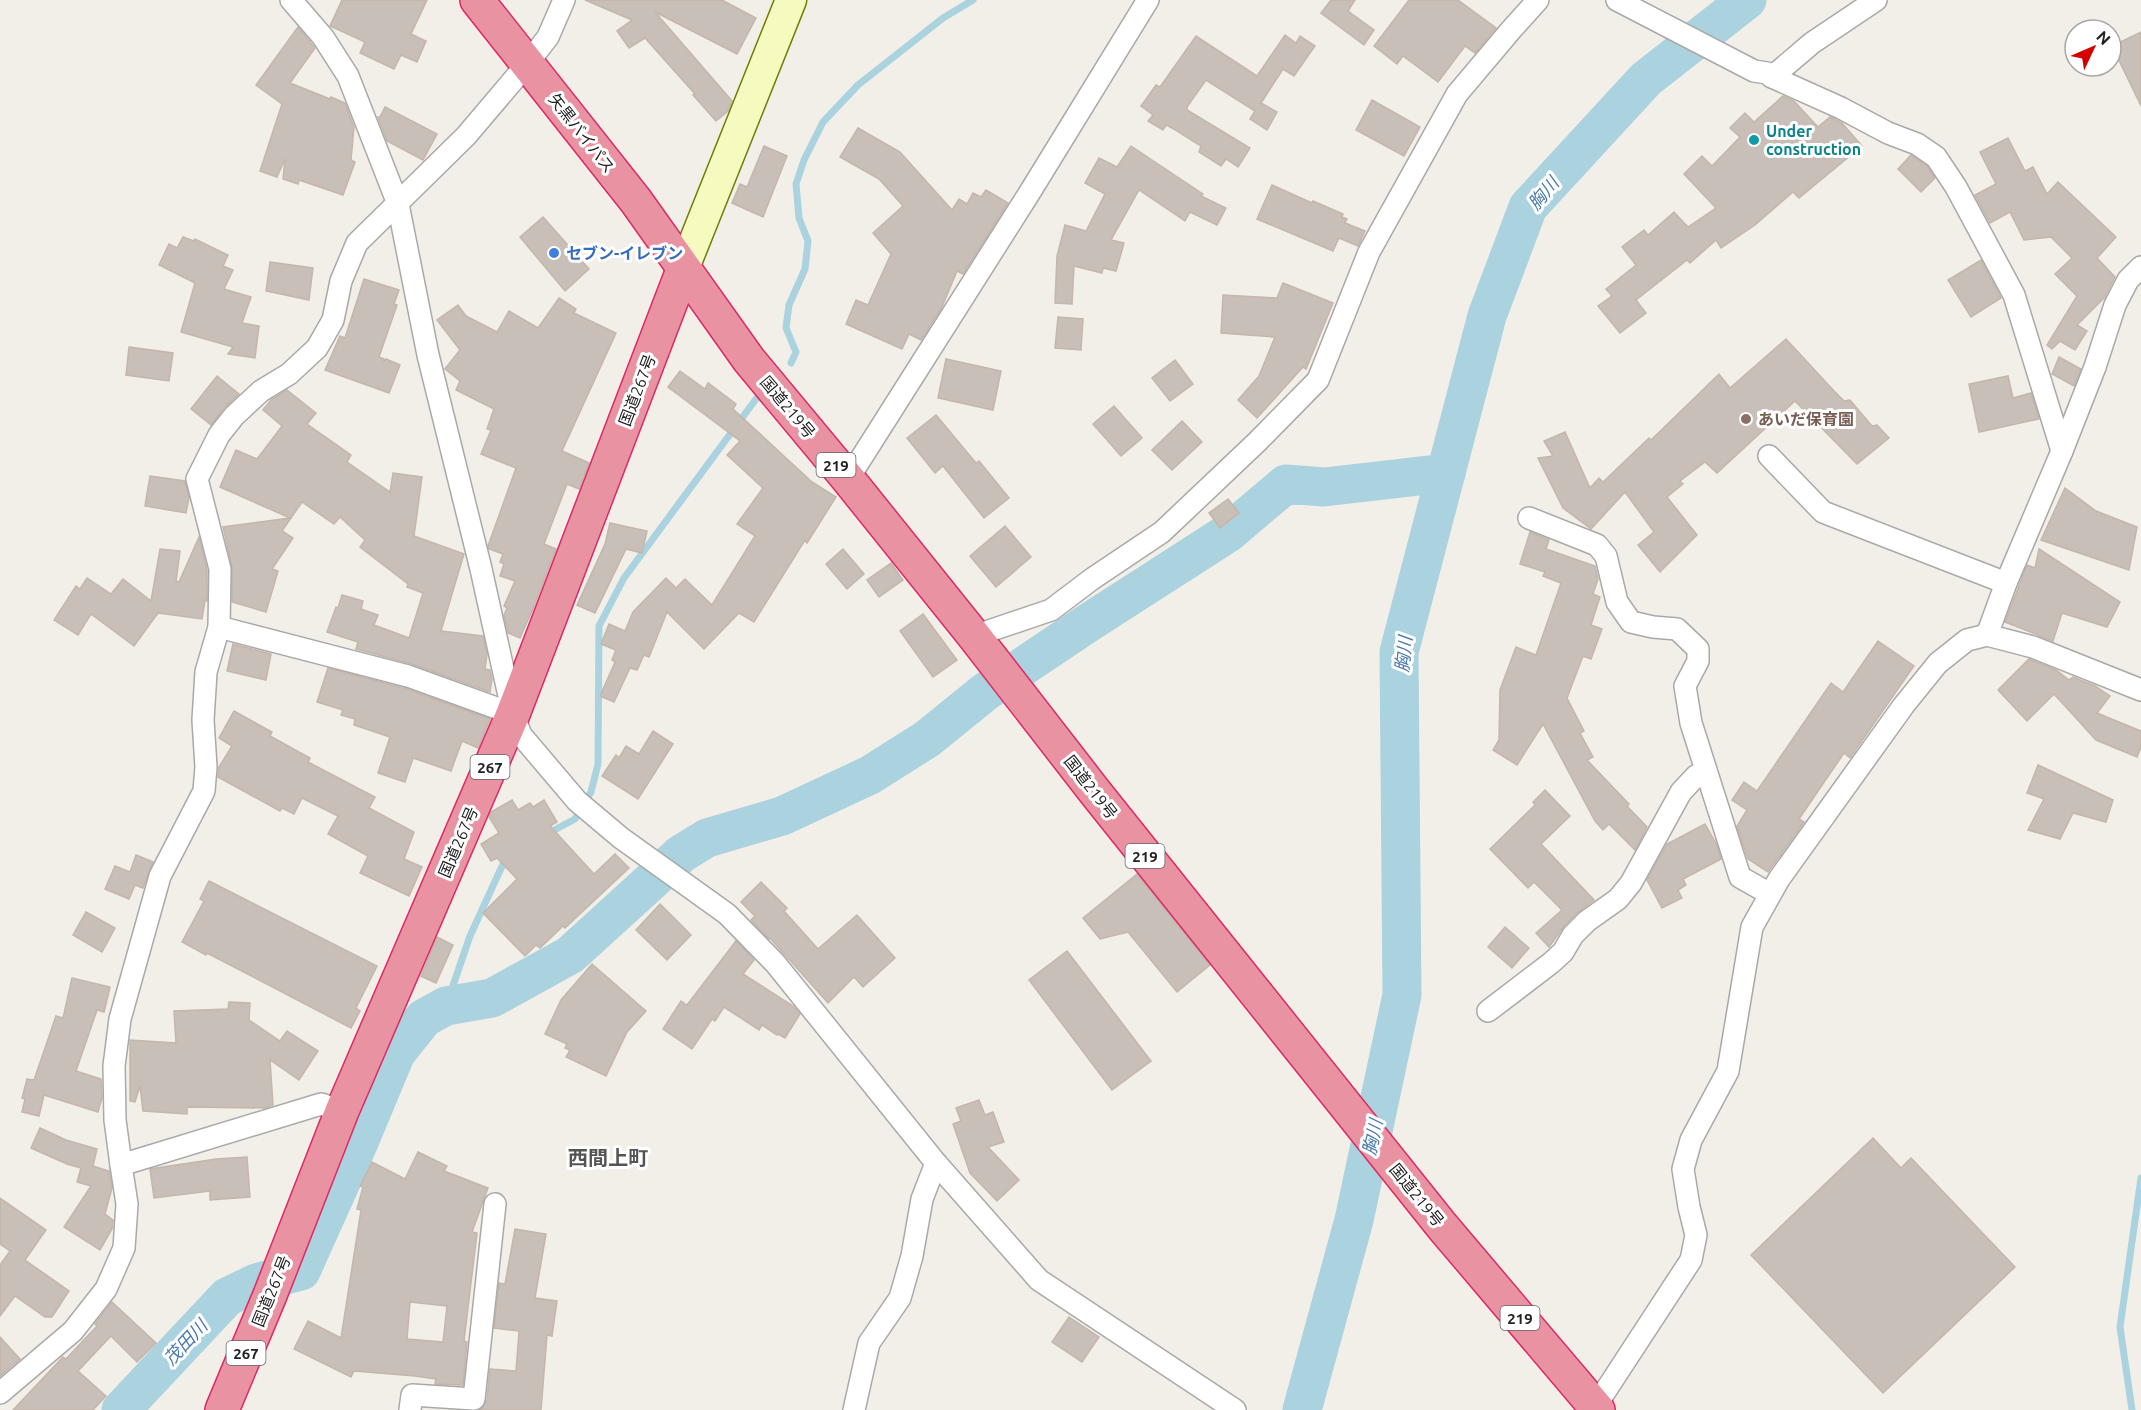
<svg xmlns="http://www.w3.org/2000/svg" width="2141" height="1410" font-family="Ubuntu,'Noto Sans JP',sans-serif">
<rect width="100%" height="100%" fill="#f2efe9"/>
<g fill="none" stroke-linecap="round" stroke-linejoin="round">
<!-- stream -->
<g stroke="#aad3df" stroke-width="7">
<path d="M791,363L796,352L786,328L789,305L805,269L808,241L799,218L796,184L804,160L823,122L858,85L943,18L973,0"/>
<path d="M547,834L575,819L591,792L598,764L599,626L624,578L756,399"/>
<path d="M446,1006L470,936L503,864L511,859"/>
<path d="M2132,1410L2120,1327L2141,1178"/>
</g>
<!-- river -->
<g stroke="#aad3df" stroke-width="39">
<path d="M121,1410L227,1297L256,1283L301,1271L359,1142L396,1053L424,1018L446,1006L492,998L570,955L681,854L707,838L782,816L870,775L927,739L985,692L1088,623L1228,533L1286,484L1324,487L1446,473"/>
<path d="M1302,1410L1354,1220L1402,995L1399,652L1487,316L1528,207L1646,79L1747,0"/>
</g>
</g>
<!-- building -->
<g fill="#c7bfb8" stroke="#c4b6ab" stroke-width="1.5" fill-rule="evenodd">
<path d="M342,0H427L411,34L426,41L417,62L401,55L394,69L360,53L365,42L330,26Z"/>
<path d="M585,0H722L756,18L737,54L655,12L732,101L728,111L716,121L693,95L695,94L645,38L629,48L617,31L632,20Z"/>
<path d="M1331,0H1355L1348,11L1374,30L1364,45L1321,13Z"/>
<path d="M1409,0H1458L1496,28L1475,53L1465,46L1438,82L1403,56L1397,64L1374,46Z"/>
<path d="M298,27L315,48L290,83L330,99L331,97L345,103L354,127L351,160L355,162L343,195L299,180L298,184L283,179L285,159L277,177L260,171L282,104L256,85Z"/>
<path d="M2141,32V106L2112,46Z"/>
<path d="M1285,35L1296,43L1300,36L1315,46L1294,76L1283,69L1261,103L1277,112L1267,130L1250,119L1255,111L1206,80L1187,107V110L1250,148L1238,167L1226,159L1221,166L1199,152L1201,146L1174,129L1166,125L1163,130L1148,121L1153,115L1141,106L1156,85L1160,87L1196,36L1257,76Z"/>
<path d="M1783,96L1794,101L1818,127L1830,117L1842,123L1862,146L1799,198L1793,192L1755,225L1721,248L1716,240L1690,263L1687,260L1636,300L1646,313L1620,333L1598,306L1612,296L1606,289L1636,265L1622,247L1644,230L1648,235L1674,212L1688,227L1716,208L1684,174L1702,156L1712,166L1740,137L1730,128L1745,113L1754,122Z"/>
<path d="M1372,100L1420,127L1404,156L1356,130Z"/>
<path d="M385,107L437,134L423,160L387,141L378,117H380Z"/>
<path d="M858,128L900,152L952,210L959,199L967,204L973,193L981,197L986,190L1008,203L963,274L957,271L942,307L921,340L909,334L902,349L846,324L856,300L868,305L891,254L873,233L903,206L879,179L840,157Z"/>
<path d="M2008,138L2025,171L2033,167L2047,194L2058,182L2116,237L2097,258L2115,277L2104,298L2077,325L2087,331L2075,350L2060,341L2052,349L2047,345L2077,296L2055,274L2072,258L2051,237L2024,240L2010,212L1990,223L1975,195L1996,184L1980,152Z"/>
<path d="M764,146L787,156L763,217L732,203L740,184L747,187Z"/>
<path d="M1131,146L1203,194L1201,196L1226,208L1217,225L1190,212L1185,221L1139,190L1111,240L1124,243L1116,271L1103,268L1102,273L1074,266L1072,304L1055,303L1057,256L1065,225L1086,231L1105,194L1085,183L1099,158L1117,167Z"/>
<path d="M1911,155L1927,166L1935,178L1921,192L1898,169Z"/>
<path d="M1272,185L1312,203L1313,201L1343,214L1342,217L1347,219L1345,223L1365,231L1358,246L1339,238L1333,251L1257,219Z"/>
<path d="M543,217L589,269L565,291L520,237Z"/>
<path d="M183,237L194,241L195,239L228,255L223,266L233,270L224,289L251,297L242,323L259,326L255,358L228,354L233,347L181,332L195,283L159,265L169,244L177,248Z"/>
<path d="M1981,260L2001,298L1971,317L1948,280Z"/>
<path d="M270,262L313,268L309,300L266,291Z"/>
<path d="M364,279L399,290L394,304L397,305L379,357L384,359V361L386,359L400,365L389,393L325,370L340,336L345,338Z"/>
<path d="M1283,283L1333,303L1306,369L1303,367L1257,418L1238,400L1259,376L1275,337L1221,333L1223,295L1277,298Z"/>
<path d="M559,298L576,309L574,313L616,333L562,451L589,463L579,489L567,484L544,544L556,549L532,611L520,638L508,633L504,615L507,608L504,606L515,581L500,576L504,564L500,562L503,554L489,549L488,546L516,468L481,454L491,430L487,429L494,409L456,390L460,381L445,369L460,350L437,320L458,305L466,316L497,332L509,311L538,328Z"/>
<path d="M1058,317L1083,319L1081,350L1055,348Z"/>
<path d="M1786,339L1835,392L1844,401L1850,400L1872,426L1877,425L1889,438L1857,464L1795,401L1717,473L1705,462L1680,481L1683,484L1667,497L1697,535L1660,572L1638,545L1654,532L1625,492L1591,529L1563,508L1538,458L1553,456L1544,441L1565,432L1590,488L1599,478L1603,482L1649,438L1651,440L1719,374L1730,388Z"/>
<path d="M129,347L173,353L169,381L126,375Z"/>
<path d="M2059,357L2081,369L2074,386L2052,374Z"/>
<path d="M946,359L1001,371L993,410L938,398Z"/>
<path d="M1175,360L1193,384L1170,401L1152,378Z"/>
<path d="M680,371L705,389L708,383L736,404L733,409L812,482L836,497L807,543L805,540L754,622L739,613L704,649L667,612L649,657L644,655L637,670L630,668L614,702L600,696L615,662L612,660L616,650L601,644L609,624L625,631L633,612L666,578L676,588L685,579L712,605L755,536L737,524L763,488L727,455L740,441L668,387Z"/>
<path d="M217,376L239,394L224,408L211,425L191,409Z"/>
<path d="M2008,376L2013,398L2031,393L2039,419L1979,432L1969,384Z"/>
<path d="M287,390L316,413L307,424L351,455L347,462L390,492L393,473L422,477L414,536L464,554L441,631L483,636L487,654L485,669L490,670L492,679L490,692L412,664L356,649L358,642L327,632L336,607L338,608L342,595L363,601L361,609L378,615L374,625L409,638L423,593L407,587L408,584L360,547L365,540L340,517L334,524L302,502L282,531L293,538L272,569L278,571L266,612L232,602V566L223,527L290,518L220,487L236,450L257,459L282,426L263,410L271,400Z"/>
<path d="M1114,406L1142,438L1121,456L1093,424Z"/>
<path d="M936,415L976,463L979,461L1009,498L984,518L943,466L935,473L907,438Z"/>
<path d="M1182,421L1202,442L1172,470L1152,450Z"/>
<path d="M150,476L185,481L189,498L186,513L145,506Z"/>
<path d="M2065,488L2096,511L2137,527L2129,570L2041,540Z"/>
<path d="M1228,499L1239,513L1220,528L1209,513Z"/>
<path d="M610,523L647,531L642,553L626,549L595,613L577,605L605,544Z"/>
<path d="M1005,526L1031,557L996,587L970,556Z"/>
<path d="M1530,532L1549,540L1546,549L1595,566L1598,579L1593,594L1600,597L1591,625L1602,629L1591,659L1583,656L1567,698L1584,731L1580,733L1593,757L1587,760L1629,804L1627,806L1647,827L1635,850L1609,824L1603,830L1595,821L1543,724L1517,765L1493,750L1499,740L1500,690L1516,647L1536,655L1561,583L1543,576L1545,572L1520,564Z"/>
<path d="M199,537L207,570V601L205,600L202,619L158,613L134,646L91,614L78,635L54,620L76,586L80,589L87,578L111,594L123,579L151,601L160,549L180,551L176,581L179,582Z"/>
<path d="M843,549L864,574L847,589L826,564Z"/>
<path d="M2039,549L2120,602L2107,627L2062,613L2053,641L2005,622L2027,565L2035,568Z"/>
<path d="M891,563L903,580L879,597L867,580Z"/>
<path d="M923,614L957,660L933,677L900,631Z"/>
<path d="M1878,641L1914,666L1850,758L1844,753L1799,819L1804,822L1768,872L1748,859L1737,826L1747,810L1732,800L1744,782L1757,791L1831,683L1843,692Z"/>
<path d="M233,644L271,654L266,680L227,671Z"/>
<path d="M2029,659L2056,670L2069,680L2073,677L2095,686L2110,696L2097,713L2141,731V747L2137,757L2096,740L2054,694L2027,721L1998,690Z"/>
<path d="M328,668L404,688L490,719L478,748L462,741L451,771L413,758L405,782L378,773L390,737L354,725L355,719L341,715L343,710L317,702Z"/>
<path d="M234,711L272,732L270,736L310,758L308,762L375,797L369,808L414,832L404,859L422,867L409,896L360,873L368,856L328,834L338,816L302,798L294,814L282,808L280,811L218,777L219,767L232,746L219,738Z"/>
<path d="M653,731L673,744L638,799L602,776L616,755L619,758L626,746L639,754Z"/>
<path d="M2038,765L2113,800L2106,822L2073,813L2060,839L2028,830L2044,799L2027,793Z"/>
<path d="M1545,790L1570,816L1541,844L1594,900L1578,912L1564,926L1549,947L1536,933L1562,910L1534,882L1528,888L1490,849L1535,805L1533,802Z"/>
<path d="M512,800L518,810L530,803L533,807L544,800L557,822L550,826L594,874L615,854L629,868L565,928L563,926L540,948L536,945L525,956L483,913L517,879L497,858L491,861L481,844L499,833L489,817L491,812Z"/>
<path d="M1705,824L1717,845L1721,859L1683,879L1686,885L1678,890L1682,898L1662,908L1647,880L1667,844Z"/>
<path d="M136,855L153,862L143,888L135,885L129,899L105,889L115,866L130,872Z"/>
<path d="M1137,874L1210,965L1177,992L1128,932L1100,939L1083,918Z"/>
<path d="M209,881L377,966L356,1008L360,1011L351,1028L207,953L206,955L182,942L204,901L200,899Z"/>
<path d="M761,882L787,908L784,911L818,949L857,915L895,958L863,987L854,977L828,1003L770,938L769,939L751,920L755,916L741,902Z"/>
<path d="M660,904L691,935L667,960L636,930Z"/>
<path d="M86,912L115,928L102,952L73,935Z"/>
<path d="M1505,927L1529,948L1512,968L1488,947Z"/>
<path d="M437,937L453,945L436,983L421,976Z"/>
<path d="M736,941L754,960L743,974L793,1006L800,1014L785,1038L778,1034L777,1035L762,1025L759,1030L724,1007L715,1021L712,1019L692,1049L663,1029L681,1001L687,1005Z"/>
<path d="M1067,951L1151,1061L1112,1090L1029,980Z"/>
<path d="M592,964L646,1011L627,1032L606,1076L566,1057L570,1050L565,1048L567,1044L545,1034L561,1000Z"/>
<path d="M72,978L110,987L104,1012L97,1010L76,1071L101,1079L102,1098L98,1112L44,1095L39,1116L22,1112L25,1099L22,1098L27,1079L34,1080L56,1016L63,1018Z"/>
<path d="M229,1002L250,1003L249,1020L280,1041L287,1031L318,1051L299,1080L270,1060L273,1105L265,1108L187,1107V1114L143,1111L140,1086L135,1102L130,1101V1040L176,1043L174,1011L228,1009Z"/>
<path d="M979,1100L985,1115L993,1112L1004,1142L988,1147L1019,1180L997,1201L970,1173L953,1124L961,1121L956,1108Z"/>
<path d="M40,1128L66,1140L97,1149L93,1166L109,1171L112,1188L105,1214L113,1220L112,1229L100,1250L64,1227L91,1186L77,1182L81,1168L67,1164L31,1148Z"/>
<path d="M1873,1138L1901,1168L1911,1158L2015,1267L1883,1393L1751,1255Z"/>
<path d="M418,1152L447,1166L444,1171L488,1188L472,1232L477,1233L464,1341L467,1342L463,1385L435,1384L436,1379L415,1376L354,1371L351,1377L294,1349L308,1321L341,1338L361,1210L357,1209L363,1187L360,1186L372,1162L405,1179ZM410,1302L447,1306L443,1342L407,1339Z"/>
<path d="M247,1157L250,1197L210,1200V1191L154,1198L150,1169L216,1159Z"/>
<path d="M0,1198L46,1230L25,1260L69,1291L52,1317H45L15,1296L0,1316V1265L10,1251L0,1244Z"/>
<path d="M515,1229L546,1234L535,1298L557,1301L552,1336L547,1335L541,1410H480L487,1400L490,1369L516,1371L519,1331L494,1328L499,1283L505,1284Z"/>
<path d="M112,1302L156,1343L137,1362L111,1336L78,1371L106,1396L93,1410H13L63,1357L66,1359L97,1326L95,1324Z"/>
<path d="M1069,1317L1099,1337L1082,1362L1052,1342Z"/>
<path d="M0,1337L20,1359L0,1376Z"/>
</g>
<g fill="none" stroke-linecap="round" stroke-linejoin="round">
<defs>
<g id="street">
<path d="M291,0L323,37L348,76L398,204L428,355L481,569L513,714L521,735L577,801L621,838L727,914L775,963L936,1163L1039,1280L1235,1410"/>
<path d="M1617,0L1754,71L1767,73L1772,77L1841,108L1888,133L1917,144L1936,157L1956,187L2014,295L2062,451"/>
<path d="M1772,77L1812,43L1876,0"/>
<path d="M1769,456L1823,512L2006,583"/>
<path d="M848,479L1030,192L1148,0"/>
<path d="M1529,518L1597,545L1606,556L1617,602L1631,622L1653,627L1677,629L1698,649V661L1685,686L1691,723L1740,877L1770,894"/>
<path d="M219,627L408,676L513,714"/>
<path d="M1987,635L2006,583L2062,451L2095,367L2115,305L2128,280L2141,267"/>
<path d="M974,636L1051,610L1092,579L1162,532L1257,442L1318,380L1369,252L1457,94L1511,30L1538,0"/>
<path d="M1488,1011L1551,963L1563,952L1573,935L1587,921L1618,899L1631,883L1681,792L1696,776L1706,771"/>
<path d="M121,1165L115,1120L114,1066L120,1019L160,876L204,791L206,767L203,720L206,672L219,627L220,569L197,479L219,435L234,416L261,391L289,374L317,348L333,320L341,281L357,243L466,136L527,64L548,37L564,0"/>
<path d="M0,1393L73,1331L106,1289L124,1248L127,1204L121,1165L321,1104L342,1111"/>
<path d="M410,1410L412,1395L474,1399L495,1204"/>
<path d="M854,1410L869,1343L900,1298L912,1256L922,1199L936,1163"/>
<path d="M1593,1410L1691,1260L1696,1235L1689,1207L1683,1169L1691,1140L1728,1071L1752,927L1779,879L1904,705L1938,663L1967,640L1987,635L2033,647L2141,690"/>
</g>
<path id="secondary" d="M683,270L791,0"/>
<g id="highway">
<path d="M477,0L636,201L749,360L848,479L974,636L1095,792L1442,1226L1598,1410"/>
<path d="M222,1410L270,1295L342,1111L513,714L683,270"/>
</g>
</defs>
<!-- street casing -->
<use href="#street" stroke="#a9a9a9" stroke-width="24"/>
<!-- secondary casing -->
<use href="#secondary" stroke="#707d05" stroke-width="33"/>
<!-- highway casing -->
<use href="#highway" stroke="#dc2a67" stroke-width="36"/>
<!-- street -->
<use href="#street" stroke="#fff" stroke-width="21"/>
<!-- secondary -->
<use href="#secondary" stroke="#f7fabf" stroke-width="30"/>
<!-- highway -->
<use href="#highway" stroke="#e892a2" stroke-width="33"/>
</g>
<!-- markers -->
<circle fill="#0f9aa8" stroke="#fff" stroke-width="2" cx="1754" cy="140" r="6"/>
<circle fill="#3f7fe0" stroke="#fff" stroke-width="2" cx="554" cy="253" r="6"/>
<circle fill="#8d6e63" stroke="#fff" stroke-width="2" cx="1746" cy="419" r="6"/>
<g text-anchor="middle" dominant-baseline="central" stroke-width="6" stroke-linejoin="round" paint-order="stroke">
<!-- shield labels -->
<g fill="#fff" stroke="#646464" stroke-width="1.5">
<rect x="816.5" y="453" width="39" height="24" rx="4.5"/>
<rect x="470.5" y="755" width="39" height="24" rx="4.5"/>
<rect x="1125.5" y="844" width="39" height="24" rx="4.5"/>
<rect x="1500.5" y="1306" width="39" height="24" rx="4.5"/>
<rect x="226.5" y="1341" width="39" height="24" rx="4.5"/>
</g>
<g font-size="15" font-weight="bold" fill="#222">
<text x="836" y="465">219</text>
<text x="490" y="767">267</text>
<text x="1145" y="856">219</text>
<text x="1520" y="1318">219</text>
<text x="246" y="1353">267</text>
</g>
<!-- culture labels -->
<g font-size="16" font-weight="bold" fill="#0d838f" stroke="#fff" text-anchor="start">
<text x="1766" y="131">Under<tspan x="1766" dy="18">construction</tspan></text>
</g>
<!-- street labels -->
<g font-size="16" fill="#222" stroke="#fff">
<text transform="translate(582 133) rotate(52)">矢黒バイパス</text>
<text transform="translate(637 390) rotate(-69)">国道267号</text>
<text transform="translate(788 407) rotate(50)">国道219号</text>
<text transform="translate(1091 787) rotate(52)">国道219号</text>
<text transform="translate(458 842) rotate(-67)">国道267号</text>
<text transform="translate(1417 1195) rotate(51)">国道219号</text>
<text transform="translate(271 1291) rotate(-68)">国道267号</text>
</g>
<!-- shop labels -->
<g font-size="16" font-weight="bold" fill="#366cbe" stroke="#fff" text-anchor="start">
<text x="566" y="253">セブン-イレブン</text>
</g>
<!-- education labels -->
<g font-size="16" font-weight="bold" fill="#785e54" stroke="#fff" text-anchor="start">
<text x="1758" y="419">あいだ保育園</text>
</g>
<!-- water labels -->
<g font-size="18" font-style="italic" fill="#4a7aab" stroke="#fff">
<text transform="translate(1543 193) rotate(-50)">胸川</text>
<text transform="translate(1403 654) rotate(-84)">胸川</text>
<text transform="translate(1372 1137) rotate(-78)">胸川</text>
<text transform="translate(185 1342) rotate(-47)">茂田川</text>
</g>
<!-- quarter labels -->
<g font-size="20" font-weight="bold" fill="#555" stroke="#fff">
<text x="608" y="1157">西間上町</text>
</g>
</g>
<!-- north arrow -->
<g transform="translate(2093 48) rotate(46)"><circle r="28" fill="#ffffff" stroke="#a7a7a7" stroke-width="1.5"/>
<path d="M0-4.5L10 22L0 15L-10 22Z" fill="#d40000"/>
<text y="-9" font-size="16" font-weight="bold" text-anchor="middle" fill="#222222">N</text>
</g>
</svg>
